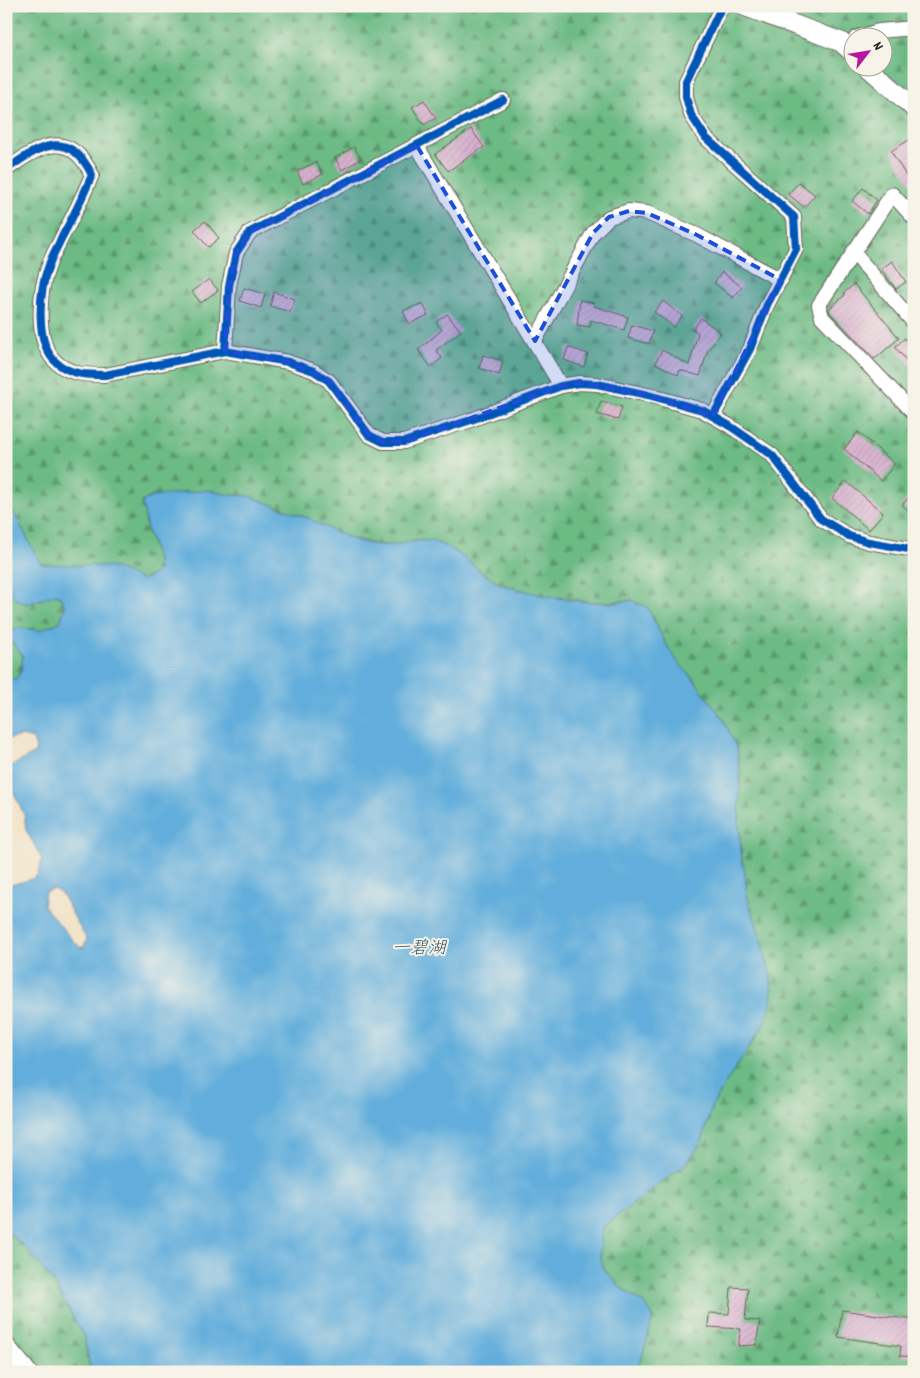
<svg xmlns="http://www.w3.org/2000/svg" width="920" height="1378" font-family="Dekko,'Klee One',sans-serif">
<defs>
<pattern id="forest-firs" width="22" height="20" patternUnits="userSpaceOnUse" patternTransform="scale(1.25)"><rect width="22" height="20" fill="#6cba84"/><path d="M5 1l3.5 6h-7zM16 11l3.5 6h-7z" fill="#58966b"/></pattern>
<pattern id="building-hatch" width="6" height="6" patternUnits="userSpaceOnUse" patternTransform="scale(1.25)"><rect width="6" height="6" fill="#d8b1cf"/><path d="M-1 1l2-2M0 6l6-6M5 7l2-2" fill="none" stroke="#b998b1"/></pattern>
</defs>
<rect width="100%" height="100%" fill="#f7f3e8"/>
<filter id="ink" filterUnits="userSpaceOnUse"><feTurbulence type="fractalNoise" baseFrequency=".02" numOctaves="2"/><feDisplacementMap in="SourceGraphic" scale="10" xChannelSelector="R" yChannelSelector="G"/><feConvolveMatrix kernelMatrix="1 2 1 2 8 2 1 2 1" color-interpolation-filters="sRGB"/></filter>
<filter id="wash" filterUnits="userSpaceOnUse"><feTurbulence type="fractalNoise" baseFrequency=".0096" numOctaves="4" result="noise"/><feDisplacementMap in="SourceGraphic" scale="20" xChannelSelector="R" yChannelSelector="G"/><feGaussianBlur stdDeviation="1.12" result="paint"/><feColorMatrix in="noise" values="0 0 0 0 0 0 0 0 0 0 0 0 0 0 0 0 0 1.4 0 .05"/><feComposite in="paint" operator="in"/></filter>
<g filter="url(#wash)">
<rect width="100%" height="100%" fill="#f1e1c5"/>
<!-- forest -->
<g fill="url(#forest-firs)" stroke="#446b50" fill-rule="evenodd">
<path d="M6,6H914V1372H635L643,1354L646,1305C629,1293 602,1278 600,1254C599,1246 602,1236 603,1227L687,1163L702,1141L712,1107L727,1081L757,1036L756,923L747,896L745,872L742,861L739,824L740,774L737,749L691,676C670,658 659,630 647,606L638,604L632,600L600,603L533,594L520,590L519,592L516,588L499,584L464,558L422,540L389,545L374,544L347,537L313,521L311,519L249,496L194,492L151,497L143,502L147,529L157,559L158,572L142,580L115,568L41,564L14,514L6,507ZM852,38H882V68H852Z"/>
<path d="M6,586C26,611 29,603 56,594L60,596L65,607L60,622L40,630L20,628L10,640L23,656L21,671L16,680L6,677Z"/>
<path d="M6,1231L23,1245L52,1280L84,1337L91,1372H6Z"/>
</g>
<!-- water -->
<path fill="#62addb" stroke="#3f647c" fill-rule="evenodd" d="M207,490L230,495L249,496L311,519L313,521C336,532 362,547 389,545C406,545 421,536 438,543C461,551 477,571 498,583C505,587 513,586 519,591V589C548,598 604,607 632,600L638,604L647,606C659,630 670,658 691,676L724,720L737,749L740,774L739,824L742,861L745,872L747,896L756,923L771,977L772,996L770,1009L761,1029L727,1081L712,1107L702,1141L687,1163L603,1227L600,1254L604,1269L622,1289L646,1305L653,1317L643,1354L635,1372H91L84,1337L52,1280L23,1245L6,1231V887C16,882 28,882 37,876L42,859L26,830L24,814L11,787L6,769L35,753L36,749L33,739L22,736L6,739V677L16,679L21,671L23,656L10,640L11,631L20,628L40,630L60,622L65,607L60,596L56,594L28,604L17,600L6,586V507L14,513L41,564L102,566L115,568L142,580L158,572L157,559L147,529L142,502L151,497ZM53,889L61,893L87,940L83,948L75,943L43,905L45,892Z"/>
<g id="blocks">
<!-- building -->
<g fill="url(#building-hatch)">
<path d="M424,100L436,118L424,125L412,107Z"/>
<path d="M471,129L484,147L448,171L435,154Z"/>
<path d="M914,137V189L891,151Z"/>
<path d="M354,147L361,159L342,170L335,158Z"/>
<path d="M316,162L323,174L303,184L297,171Z"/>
<path d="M799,182L815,195L804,207L788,194Z"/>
<path d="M863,188L877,200L868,214L852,201Z"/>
<path d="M205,221L219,238L208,247L194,230Z"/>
<path d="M892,261L906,282L896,289L881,269Z"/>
<path d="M722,272L742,287L733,298L714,283Z"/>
<path d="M209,279L218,290L201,303L192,292Z"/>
<path d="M854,284L899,338L875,359L830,313L829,309L845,295L844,293Z"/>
<path d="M244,288L265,294L261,308L240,301Z"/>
<path d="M274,292L295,299L290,312L270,306Z"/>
<path d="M580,300L594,303V306L628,317L624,330L591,320L590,327L577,325Z"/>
<path d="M663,301L682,316L674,327L654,312Z"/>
<path d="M423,303L428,315L409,324L403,311Z"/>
<path d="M447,314L461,331L436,350L442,358L431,367L418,350L442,330L436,322Z"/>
<path d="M701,318L721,333L708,350L700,376L680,370L678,375L655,363L662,350L689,365L698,333L693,329Z"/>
<path d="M632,325L653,331L649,344L628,338Z"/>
<path d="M905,338L914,348V369L895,347Z"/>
<path d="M568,347L588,354L584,367L564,360Z"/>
<path d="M483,355L503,361L499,375L479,368Z"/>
<path d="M601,401L622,407L618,420L597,414Z"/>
<path d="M858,432L895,464L881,481L844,449Z"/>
<path d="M846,481L883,513L869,530L832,498Z"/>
<path d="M914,491V515L902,505Z"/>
<path d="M731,1287L748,1288L745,1320L760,1321L756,1345L738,1346L741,1329L708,1327L709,1313L729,1314Z"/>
<path d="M842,1310L914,1320V1357L900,1356L901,1346L838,1337Z"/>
</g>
</g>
</g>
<g filter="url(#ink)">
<use href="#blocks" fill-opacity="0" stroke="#676157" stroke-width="1"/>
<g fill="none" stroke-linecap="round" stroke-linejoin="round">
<defs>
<g id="street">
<path d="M856,38L879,31L914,28"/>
<path d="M417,146L561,386"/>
<path d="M6,170C39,145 69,128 92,175C83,196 73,217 62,237C58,246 52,255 49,265C39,290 34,344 57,363C71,375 88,375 105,375L225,351L288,362L314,371L329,381L369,435L383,442H404L471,420L561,386L579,383L597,384L648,395L702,410L730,426L772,455L821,519L849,536L869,542L914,550"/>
<path d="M914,218L892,194L819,305L822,317L914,413"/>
<path d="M853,252L914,323"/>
<path d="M535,341L593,233L609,217L629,211L647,213L697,235L781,280"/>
<path d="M225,351L229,286L236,253L250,232L503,100"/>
<path d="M713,416L750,349L767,305L796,249L794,217L706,138L691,115L686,97V81L719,12L724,6"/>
</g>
<g id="secondary">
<path d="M744,6L841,42L852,52"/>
<path d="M869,68L914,108"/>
<path d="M6,1347L27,1372"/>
</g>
</defs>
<!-- street casing -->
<use href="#street" stroke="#676157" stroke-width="16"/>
<!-- secondary casing -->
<use href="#secondary" stroke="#676157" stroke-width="21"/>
<!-- street -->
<use href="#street" stroke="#fff" stroke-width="14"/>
<!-- secondary -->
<use href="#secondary" stroke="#fff" stroke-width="19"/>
<defs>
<g id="cycleway">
<path d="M6,170C39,145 69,128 92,175C83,196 73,217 62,237C58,246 52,255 49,265C39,290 34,344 57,363C71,375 88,375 105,375L225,351L288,362L314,371L329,381L369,435L383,442H404L471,420L561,386L579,383L597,384L648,395L702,410L730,426L772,455L821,519L849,536L869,542L914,550"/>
<path d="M225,351L229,286L236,253L250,232L503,100"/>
<path d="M713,416L750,349L767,305L796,249L794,217L706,138L691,115L686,97V81L719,12L724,6"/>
</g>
</defs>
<!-- cycleway casing -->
<use href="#cycleway" stroke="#f7f3e8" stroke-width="11"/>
<!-- cycleway -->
<use href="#cycleway" stroke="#0057b8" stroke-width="8"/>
</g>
</g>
<!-- marked area -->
<path fill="#1d4ed8" fill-opacity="0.2" stroke="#1d4ed8" stroke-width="4" stroke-dasharray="10 6" stroke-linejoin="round" d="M417,146L535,341L593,233L609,217L629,211L647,213L697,235L781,280L713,416L648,395L579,383L561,386L404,442H383L369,435L329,381L288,362L225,351L229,286L236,253L250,232Z"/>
<g text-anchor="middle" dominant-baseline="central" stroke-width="4" stroke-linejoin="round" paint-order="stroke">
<!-- water labels -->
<g font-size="18" font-style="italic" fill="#385668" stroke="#f7f3e8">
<text x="419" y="949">一碧湖</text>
</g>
</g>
<!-- margin -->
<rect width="920" height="1378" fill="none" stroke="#f7f3e8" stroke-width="25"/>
<!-- north arrow -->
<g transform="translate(868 52) rotate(59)"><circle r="24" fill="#f7f3e8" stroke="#9f9d96"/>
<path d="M0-4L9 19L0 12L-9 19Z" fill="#b5179e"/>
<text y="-8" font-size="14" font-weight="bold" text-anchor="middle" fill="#1c1c1c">N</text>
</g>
</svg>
